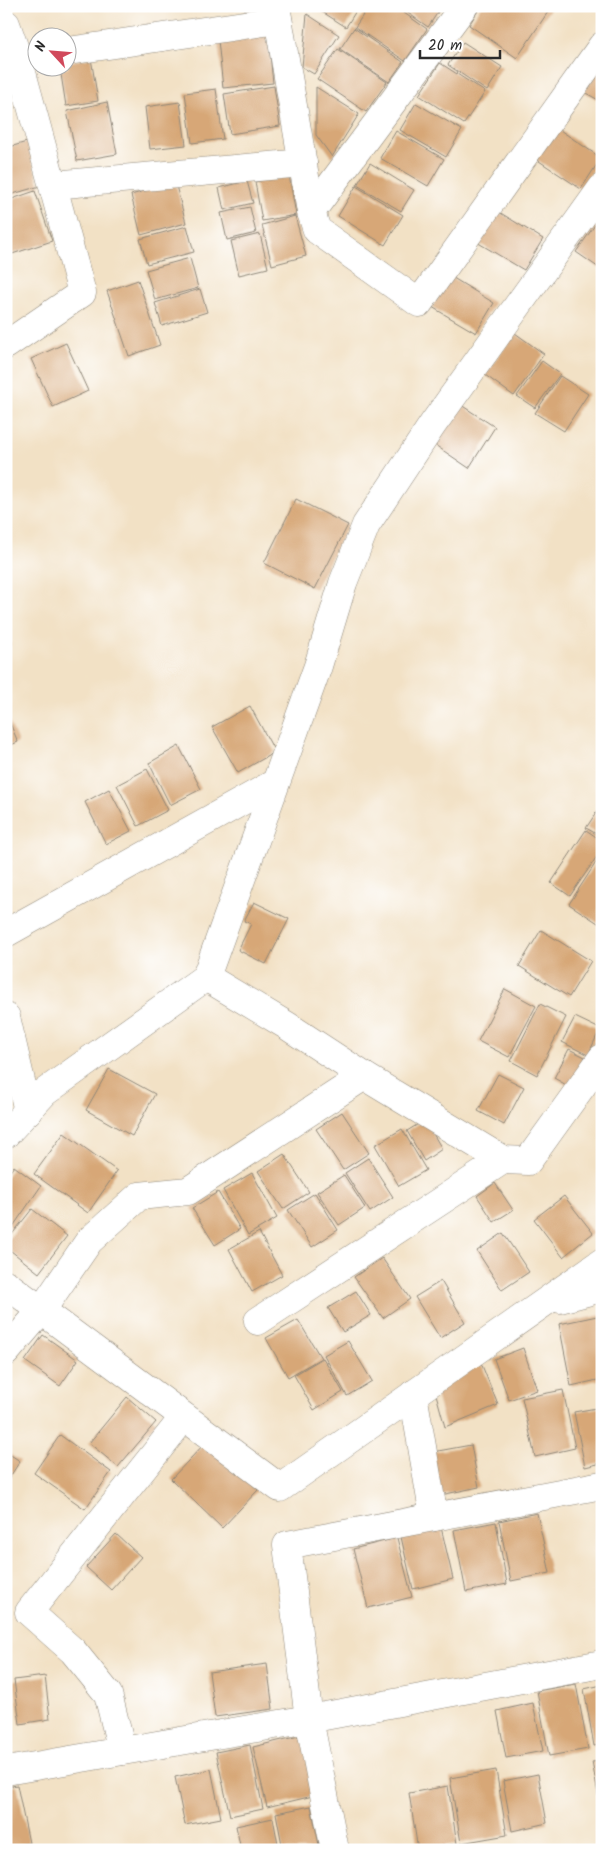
<svg xmlns="http://www.w3.org/2000/svg" width="608" height="1856" font-family="Kalam,sans-serif">
<rect width="100%" height="100%" fill="#fff"/>
<filter id="ink" filterUnits="userSpaceOnUse"><feTurbulence type="fractalNoise" baseFrequency=".02" numOctaves="2"/><feDisplacementMap in="SourceGraphic" scale="10" xChannelSelector="R" yChannelSelector="G"/><feConvolveMatrix kernelMatrix="1 2 1 2 8 2 1 2 1" color-interpolation-filters="sRGB"/></filter>
<filter id="wash" filterUnits="userSpaceOnUse"><feTurbulence type="fractalNoise" baseFrequency=".0096" numOctaves="4" result="noise"/><feDisplacementMap in="SourceGraphic" scale="20" xChannelSelector="R" yChannelSelector="G"/><feGaussianBlur stdDeviation="1.12" result="paint"/><feColorMatrix in="noise" values="0 0 0 0 0 0 0 0 0 0 0 0 0 0 0 0 0 1.4 0 .05"/><feComposite in="paint" operator="in"/></filter>
<g filter="url(#wash)">
<rect width="100%" height="100%" fill="#f2e1c5"/>
<g id="blocks">
<!-- building -->
<g fill="#d7a777">
<path d="M313,6H359L346,27Z"/>
<path d="M369,6H394L427,29L405,61L355,27Z"/>
<path d="M398,6H442L428,27Z"/>
<path d="M481,6H552L517,58L469,25Z"/>
<path d="M307,14L339,35L314,74L302,67Z"/>
<path d="M354,28L403,62L389,82L340,49Z"/>
<path d="M268,35L273,83L223,88L218,40Z"/>
<path d="M463,42L502,67L487,91L448,65Z"/>
<path d="M338,49L387,82L366,112L317,79Z"/>
<path d="M91,58L98,101L66,106L60,68H68V62Z"/>
<path d="M602,62V102L584,92Z"/>
<path d="M440,63L485,92L464,124L419,95Z"/>
<path d="M274,86L280,126L230,134L224,94Z"/>
<path d="M316,87L359,114L332,157L316,135Z"/>
<path d="M216,89L223,139L192,143L185,93Z"/>
<path d="M107,102L117,154L77,161L67,111Z"/>
<path d="M180,102L186,145L150,149L145,107Z"/>
<path d="M416,103L462,130L446,157L400,130Z"/>
<path d="M557,128L601,158L581,189L536,159Z"/>
<path d="M396,131L444,159L428,186L380,158Z"/>
<path d="M27,142L40,186L6,196V148Z"/>
<path d="M370,163L414,190L401,211L357,185Z"/>
<path d="M289,175L296,215L262,221L255,182Z"/>
<path d="M247,181L253,203L224,210L219,188Z"/>
<path d="M175,182L186,223L141,235L131,195Z"/>
<path d="M356,186L403,215L385,245L338,216Z"/>
<path d="M35,191L52,241L6,256V201Z"/>
<path d="M250,207L256,233L227,240L221,213Z"/>
<path d="M494,209L543,239L524,270L475,241Z"/>
<path d="M602,215V270L576,252Z"/>
<path d="M295,216L306,256L272,265L262,225Z"/>
<path d="M187,226L194,252L147,264L140,239Z"/>
<path d="M260,234L268,268L239,275L231,241Z"/>
<path d="M190,258L198,288L155,300L146,270Z"/>
<path d="M450,276L494,303L476,333L432,307Z"/>
<path d="M138,280L160,345L129,356L107,291Z"/>
<path d="M200,289L207,312L162,326L155,303Z"/>
<path d="M515,333L544,354L514,396L485,375Z"/>
<path d="M66,343L88,391L53,407L31,359Z"/>
<path d="M542,361L560,374L535,408L517,396Z"/>
<path d="M560,376L588,394L564,431L535,413Z"/>
<path d="M461,405L495,427L469,468L435,445Z"/>
<path d="M296,499L348,525L315,589L264,563Z"/>
<path d="M6,633L11,645L6,646Z"/>
<path d="M250,706L275,752L238,773L212,727Z"/>
<path d="M6,714L18,742L6,747Z"/>
<path d="M179,746L201,789L170,805L149,763Z"/>
<path d="M147,769L168,810L138,826L117,785Z"/>
<path d="M109,789L131,831L106,844L85,802Z"/>
<path d="M602,804V837L586,828Z"/>
<path d="M586,830L602,841V849L570,896L551,883Z"/>
<path d="M597,861L602,864L601,925L569,904Z"/>
<path d="M254,902L289,919L266,964L238,950L251,924L244,921Z"/>
<path d="M541,930L591,961L569,997L519,966Z"/>
<path d="M505,989L536,1006L509,1057L478,1041Z"/>
<path d="M540,1004L566,1017L537,1075L511,1061Z"/>
<path d="M575,1017L600,1029L588,1055L562,1042Z"/>
<path d="M569,1049L585,1057L570,1087L554,1078Z"/>
<path d="M109,1069L155,1094L132,1136L86,1110Z"/>
<path d="M498,1074L524,1087L504,1125L478,1111Z"/>
<path d="M342,1112L369,1153L343,1170L316,1129Z"/>
<path d="M425,1120L442,1149L424,1161L407,1131Z"/>
<path d="M402,1129L426,1170L399,1186L375,1145Z"/>
<path d="M64,1133L117,1171L88,1213L34,1174Z"/>
<path d="M284,1154L309,1192L283,1209L258,1171Z"/>
<path d="M368,1158L393,1197L370,1212L345,1173Z"/>
<path d="M14,1166L41,1186L12,1228L6,1223V1177Z"/>
<path d="M252,1173L277,1218L248,1235L223,1190Z"/>
<path d="M344,1175L365,1208L339,1225L317,1192Z"/>
<path d="M495,1183L513,1210L494,1222L477,1196Z"/>
<path d="M218,1192L240,1229L215,1245L192,1208Z"/>
<path d="M315,1193L338,1230L312,1247L288,1210Z"/>
<path d="M564,1196L593,1233L563,1257L534,1219Z"/>
<path d="M32,1209L67,1236L39,1273L6,1247V1242Z"/>
<path d="M259,1232L282,1275L252,1292L229,1249Z"/>
<path d="M503,1233L529,1272L502,1290L477,1251Z"/>
<path d="M382,1258L410,1299L383,1318L354,1277Z"/>
<path d="M441,1281L465,1322L440,1338L415,1297Z"/>
<path d="M356,1291L371,1315L343,1332L328,1308Z"/>
<path d="M602,1315V1379L571,1386L559,1324Z"/>
<path d="M298,1320L321,1358L288,1377L266,1338Z"/>
<path d="M43,1335L78,1360L60,1386L25,1361Z"/>
<path d="M348,1341L372,1381L347,1396L324,1355Z"/>
<path d="M523,1348L537,1390L509,1400L494,1359Z"/>
<path d="M323,1358L343,1392L314,1410L294,1375Z"/>
<path d="M479,1358L498,1405L445,1427L434,1387Z"/>
<path d="M563,1390L575,1448L535,1457L522,1398Z"/>
<path d="M127,1397L156,1422L118,1467L89,1443Z"/>
<path d="M602,1407V1463L585,1467L574,1412Z"/>
<path d="M60,1435L111,1472L85,1509L34,1473Z"/>
<path d="M207,1441L258,1490L222,1528L171,1479Z"/>
<path d="M471,1445L479,1487L436,1496L427,1453Z"/>
<path d="M6,1452L20,1461L6,1483Z"/>
<path d="M537,1513L550,1573L511,1581L499,1521Z"/>
<path d="M496,1522L507,1584L466,1592L454,1530Z"/>
<path d="M441,1527L453,1579L413,1589L401,1537Z"/>
<path d="M116,1534L141,1557L111,1590L86,1567Z"/>
<path d="M397,1538L412,1597L368,1608L353,1549Z"/>
<path d="M267,1664L273,1709L215,1717L209,1672Z"/>
<path d="M45,1676L50,1719L20,1724L14,1680Z"/>
<path d="M576,1684L588,1749L549,1756L537,1691Z"/>
<path d="M602,1685V1744L594,1746L584,1689Z"/>
<path d="M533,1703L543,1751L506,1758L497,1711Z"/>
<path d="M303,1735L317,1795L267,1807L253,1747Z"/>
<path d="M250,1745L263,1809L230,1816L216,1752Z"/>
<path d="M602,1761V1810H601L592,1762Z"/>
<path d="M211,1769L221,1818L185,1825L175,1777Z"/>
<path d="M496,1770L507,1835L461,1843L450,1778Z"/>
<path d="M538,1774L547,1823L512,1831L503,1781Z"/>
<path d="M17,1785L29,1843L6,1847V1787Z"/>
<path d="M448,1786L457,1844L418,1850L409,1793Z"/>
<path d="M311,1806L320,1850H283L276,1813Z"/>
<path d="M273,1818L279,1850H241L236,1826Z"/>
</g>
</g>
</g>
<g filter="url(#ink)">
<use href="#blocks" fill-opacity="0" stroke="#8e8678" stroke-width="1"/>
<g fill="none" stroke-linecap="round" stroke-linejoin="round">
<defs>
<g id="minor">
<path d="M276,6L311,212L317,230L419,303L602,46"/>
<path d="M6,24L18,58L82,293L6,345"/>
<path d="M68,51L278,20"/>
<path d="M53,185L303,163"/>
<path d="M311,212L464,6"/>
<path d="M6,933L275,783"/>
<path d="M6,1017L28,1111"/>
<path d="M6,1134L45,1092L206,977"/>
<path d="M503,1160L528,1161L602,1058"/>
<path d="M6,1284L280,1488L602,1262"/>
<path d="M560,1299L602,1288"/>
<path d="M258,1321L503,1160L364,1076"/>
<path d="M6,1352L41,1311L89,1241L139,1196L188,1191L364,1076L286,1025L206,977L318,666L343,583L366,525L433,424L602,188"/>
<path d="M413,1394L434,1517"/>
<path d="M122,1751L108,1694L73,1651L29,1612L184,1417"/>
<path d="M6,1771L309,1719L602,1664"/>
<path d="M335,1850L309,1719L287,1545L602,1485"/>
</g>
</defs>
<!-- minor casing -->
<use href="#minor" stroke="#8e8678" stroke-width="29"/>
<!-- minor -->
<use href="#minor" stroke="#fff" stroke-width="28"/>
</g>
</g>
<!-- margin -->
<rect width="608" height="1856" fill="none" stroke="#fff" stroke-width="25"/>
<!-- north arrow -->
<g transform="translate(52 52) rotate(296)"><circle r="24" fill="#ffffff" stroke="#aaaaaa"/>
<path d="M0-4L9 19L0 12L-9 19Z" fill="#d1495b"/>
<text y="-8" font-size="14" font-weight="bold" text-anchor="middle" fill="#2b2b2b">N</text>
</g>
<!-- scale -->
<path d="M420 50v8h80v-8" fill="none" stroke="#2b2b2b" stroke-width="2.5"/>
<text x="428" y="50" font-size="15" fill="#2b2b2b" stroke="#ffffff" stroke-width="4" paint-order="stroke">20 m</text>
</svg>
